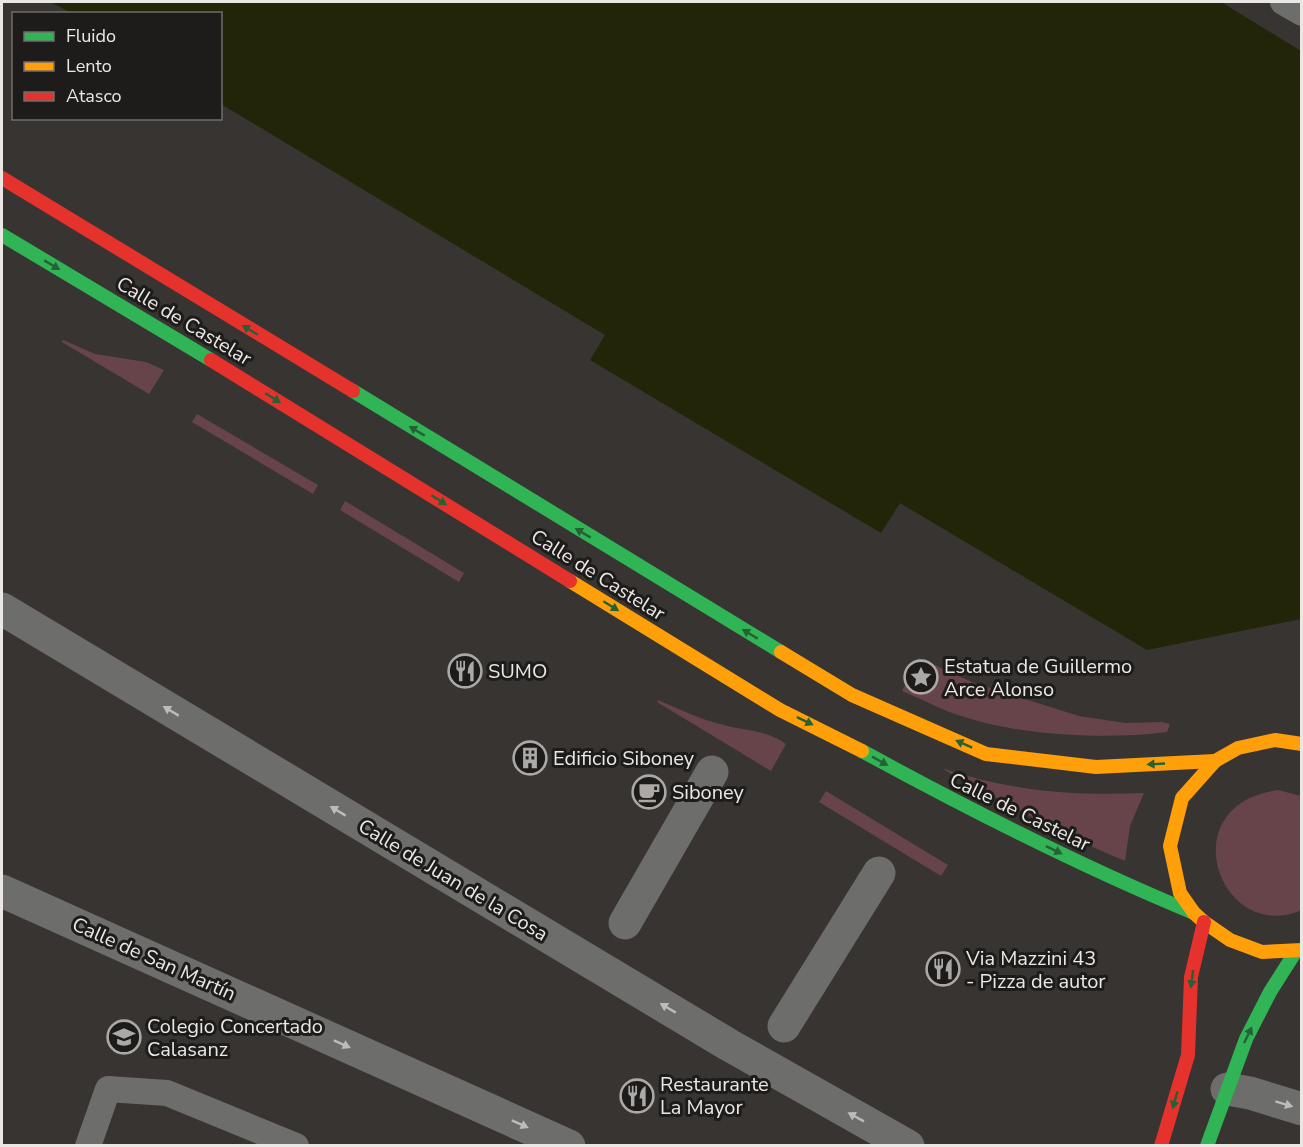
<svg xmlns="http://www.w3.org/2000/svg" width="1303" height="1147" font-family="'Nunito Sans',sans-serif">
<rect width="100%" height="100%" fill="#373432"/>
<!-- green -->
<g fill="#674449">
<path d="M63,340L95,354L146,362L164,370L149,394L62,342Z"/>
<path d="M197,414L318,485L313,494L192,422Z"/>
<path d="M345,501L464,573L459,582L340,510Z"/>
<path d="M919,658L974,683L1079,716L1125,723L1162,722L1170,724L1167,732C1104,740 1022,736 961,716C941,710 922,699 902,691Z"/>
<path d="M658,700C679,709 701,720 724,725C746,731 767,730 786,744L771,771L657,702Z"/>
<path d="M942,768C1010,791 1073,796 1144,793L1130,826L1125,861L1055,831L1008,803L970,786Z"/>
<path d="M1278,790L1301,796L1302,910C1220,946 1169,805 1278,790Z"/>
<path d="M826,791L948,865L941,876L819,802Z"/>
</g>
<!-- water -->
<path fill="#222508" d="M51,2H1221L1301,51V619L1147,650L900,503L881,533L590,360L605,335L221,104L220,14L71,13Z"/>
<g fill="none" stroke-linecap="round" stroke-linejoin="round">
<!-- lane -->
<g stroke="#6d6d6c" stroke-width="26">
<path d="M1283,2L1302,13"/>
<path d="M88,1146L108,1089L167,1093L296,1146"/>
</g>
<!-- street -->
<g stroke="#6d6d6c" stroke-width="33">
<path d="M2,609L729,1045L908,1146"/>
<path d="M2,891L569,1146"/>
<path d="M625,923L712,772"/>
<path d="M784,1026L879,873"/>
<path d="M1227,1089L1250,1093L1302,1109"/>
</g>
<!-- fast -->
<g stroke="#30b455" stroke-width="14">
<path d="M2,235L211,360"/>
<path d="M353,391L781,652"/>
<path d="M862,751C970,810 1080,866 1194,913"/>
<path d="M1207,1146L1246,1039L1270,992L1296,951"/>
</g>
<!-- slow -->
<g stroke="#ff9f0a" stroke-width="14">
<path d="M570,581L780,710L862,751"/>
<path d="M781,652L852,695L986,754L1096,767L1215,761"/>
<path d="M1302,744L1275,740L1238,748L1215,761L1182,798L1170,846L1180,893L1194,913L1204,922L1230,940L1262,952L1302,950"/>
</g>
<!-- jam -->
<g stroke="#e5322d" stroke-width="14">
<path d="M2,178L353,391"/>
<path d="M211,360L570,581"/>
<path d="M1161,1146L1188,1055L1191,977L1204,922"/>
</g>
</g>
<!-- one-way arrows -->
<defs><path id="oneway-solid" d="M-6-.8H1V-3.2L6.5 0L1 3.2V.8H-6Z" transform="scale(1.5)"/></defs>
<g fill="#266035">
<use href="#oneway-solid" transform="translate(52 265) rotate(31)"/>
<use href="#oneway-solid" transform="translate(250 330) rotate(-149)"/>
<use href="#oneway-solid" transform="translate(273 398) rotate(32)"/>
<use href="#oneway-solid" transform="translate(417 431) rotate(-149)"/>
<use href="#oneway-solid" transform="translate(439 500) rotate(32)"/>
<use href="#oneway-solid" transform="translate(583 533) rotate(-149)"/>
<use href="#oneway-solid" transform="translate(611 606) rotate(32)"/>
<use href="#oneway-solid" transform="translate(750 634) rotate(-149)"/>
<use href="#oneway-solid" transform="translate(805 721) rotate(26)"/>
<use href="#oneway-solid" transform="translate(964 744) rotate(-156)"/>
<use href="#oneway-solid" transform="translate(880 761) rotate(29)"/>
<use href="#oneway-solid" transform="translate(1156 764) rotate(177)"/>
<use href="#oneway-solid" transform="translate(1054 850) rotate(26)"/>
<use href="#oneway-solid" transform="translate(1192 979) rotate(97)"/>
<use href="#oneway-solid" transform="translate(1248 1035) rotate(-64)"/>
<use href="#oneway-solid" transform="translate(1175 1100) rotate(106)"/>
</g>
<g fill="#bebcba">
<use href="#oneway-solid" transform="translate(171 711) rotate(-149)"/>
<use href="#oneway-solid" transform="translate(338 811) rotate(-149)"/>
<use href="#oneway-solid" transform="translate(668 1008) rotate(-149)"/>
<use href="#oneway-solid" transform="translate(342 1044) rotate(24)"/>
<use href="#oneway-solid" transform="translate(1284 1104) rotate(17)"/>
<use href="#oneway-solid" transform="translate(856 1117) rotate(-151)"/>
<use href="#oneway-solid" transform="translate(520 1124) rotate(24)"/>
</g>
<!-- icons -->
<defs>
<symbol id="restaurant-ring" viewBox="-11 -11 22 22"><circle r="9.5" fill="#1e1c1a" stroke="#aba8a6" stroke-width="1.5"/><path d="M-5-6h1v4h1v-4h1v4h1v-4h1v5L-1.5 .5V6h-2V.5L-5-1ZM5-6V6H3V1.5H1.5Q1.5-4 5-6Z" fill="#aba8a6"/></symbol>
<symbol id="sight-ring" viewBox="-11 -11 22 22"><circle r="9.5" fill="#1e1c1a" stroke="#aba8a6" stroke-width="1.5"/><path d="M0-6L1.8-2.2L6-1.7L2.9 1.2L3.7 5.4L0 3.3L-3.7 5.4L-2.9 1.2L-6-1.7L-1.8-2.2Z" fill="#aba8a6"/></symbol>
<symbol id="building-ring" viewBox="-11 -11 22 22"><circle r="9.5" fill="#1e1c1a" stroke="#aba8a6" stroke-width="1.5"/><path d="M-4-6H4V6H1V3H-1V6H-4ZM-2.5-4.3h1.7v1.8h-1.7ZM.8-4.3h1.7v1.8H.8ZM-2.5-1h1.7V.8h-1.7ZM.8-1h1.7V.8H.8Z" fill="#aba8a6"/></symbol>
<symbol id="cafe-ring" viewBox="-11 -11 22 22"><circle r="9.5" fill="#1e1c1a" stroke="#aba8a6" stroke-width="1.5"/><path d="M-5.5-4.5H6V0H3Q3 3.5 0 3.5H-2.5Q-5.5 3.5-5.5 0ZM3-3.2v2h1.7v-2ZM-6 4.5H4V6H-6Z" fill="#aba8a6"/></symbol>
<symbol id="school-ring" viewBox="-11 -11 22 22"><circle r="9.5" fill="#1e1c1a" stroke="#aba8a6" stroke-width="1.5"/><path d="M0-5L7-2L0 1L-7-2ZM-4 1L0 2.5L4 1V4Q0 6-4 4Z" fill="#aba8a6"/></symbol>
</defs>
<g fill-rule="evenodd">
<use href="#restaurant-ring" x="446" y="652" width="38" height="38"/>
<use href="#sight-ring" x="902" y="658" width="38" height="38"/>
<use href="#building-ring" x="511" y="739" width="38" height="38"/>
<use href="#cafe-ring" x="630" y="773" width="38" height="38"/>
<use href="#restaurant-ring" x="924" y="950" width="38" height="38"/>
<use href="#school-ring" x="105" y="1018" width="38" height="38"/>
<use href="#restaurant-ring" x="618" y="1077" width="38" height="38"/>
</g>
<g text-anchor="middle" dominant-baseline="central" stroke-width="6" stroke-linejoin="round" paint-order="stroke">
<!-- street labels -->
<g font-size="20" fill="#eae7e4" stroke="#1e1c1a">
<text transform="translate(184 321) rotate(31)">Calle de Castelar</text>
<text transform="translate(598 575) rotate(32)">Calle de Castelar</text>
<text transform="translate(1020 812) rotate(26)">Calle de Castelar</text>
<text transform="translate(453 880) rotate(31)">Calle de Juan de la Cosa</text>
<text transform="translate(154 959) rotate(24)">Calle de San Martín</text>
</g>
<!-- poi labels -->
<g font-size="20" fill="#eae7e4" stroke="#1e1c1a" text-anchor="start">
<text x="944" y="666">Estatua de Guillermo<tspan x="944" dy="23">Arce Alonso</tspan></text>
<text x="488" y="671">SUMO</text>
<text x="553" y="758">Edificio Siboney</text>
<text x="672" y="792">Siboney</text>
<text x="966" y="958">Via Mazzini 43<tspan x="966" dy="23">- Pizza de autor</tspan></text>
<text x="147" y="1026">Colegio Concertado<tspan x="147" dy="23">Calasanz</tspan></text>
<text x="660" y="1084">Restaurante<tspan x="660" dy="23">La Mayor</tspan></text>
</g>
</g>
<!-- border -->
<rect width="1303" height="1147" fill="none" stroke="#eae7e4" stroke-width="6"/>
<!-- legend -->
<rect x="12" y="12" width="210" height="108" fill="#1e1c1a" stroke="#706d6b" stroke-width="1.5"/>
<rect x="24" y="32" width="30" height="9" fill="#30b455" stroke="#706d6b" stroke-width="1.5"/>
<text x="66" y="42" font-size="18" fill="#eae7e4">Fluido</text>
<rect x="24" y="62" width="30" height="9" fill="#ff9f0a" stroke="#706d6b" stroke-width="1.5"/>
<text x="66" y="72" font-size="18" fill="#eae7e4">Lento</text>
<rect x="24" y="92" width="30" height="9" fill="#e5322d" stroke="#706d6b" stroke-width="1.5"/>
<text x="66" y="102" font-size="18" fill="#eae7e4">Atasco</text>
</svg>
